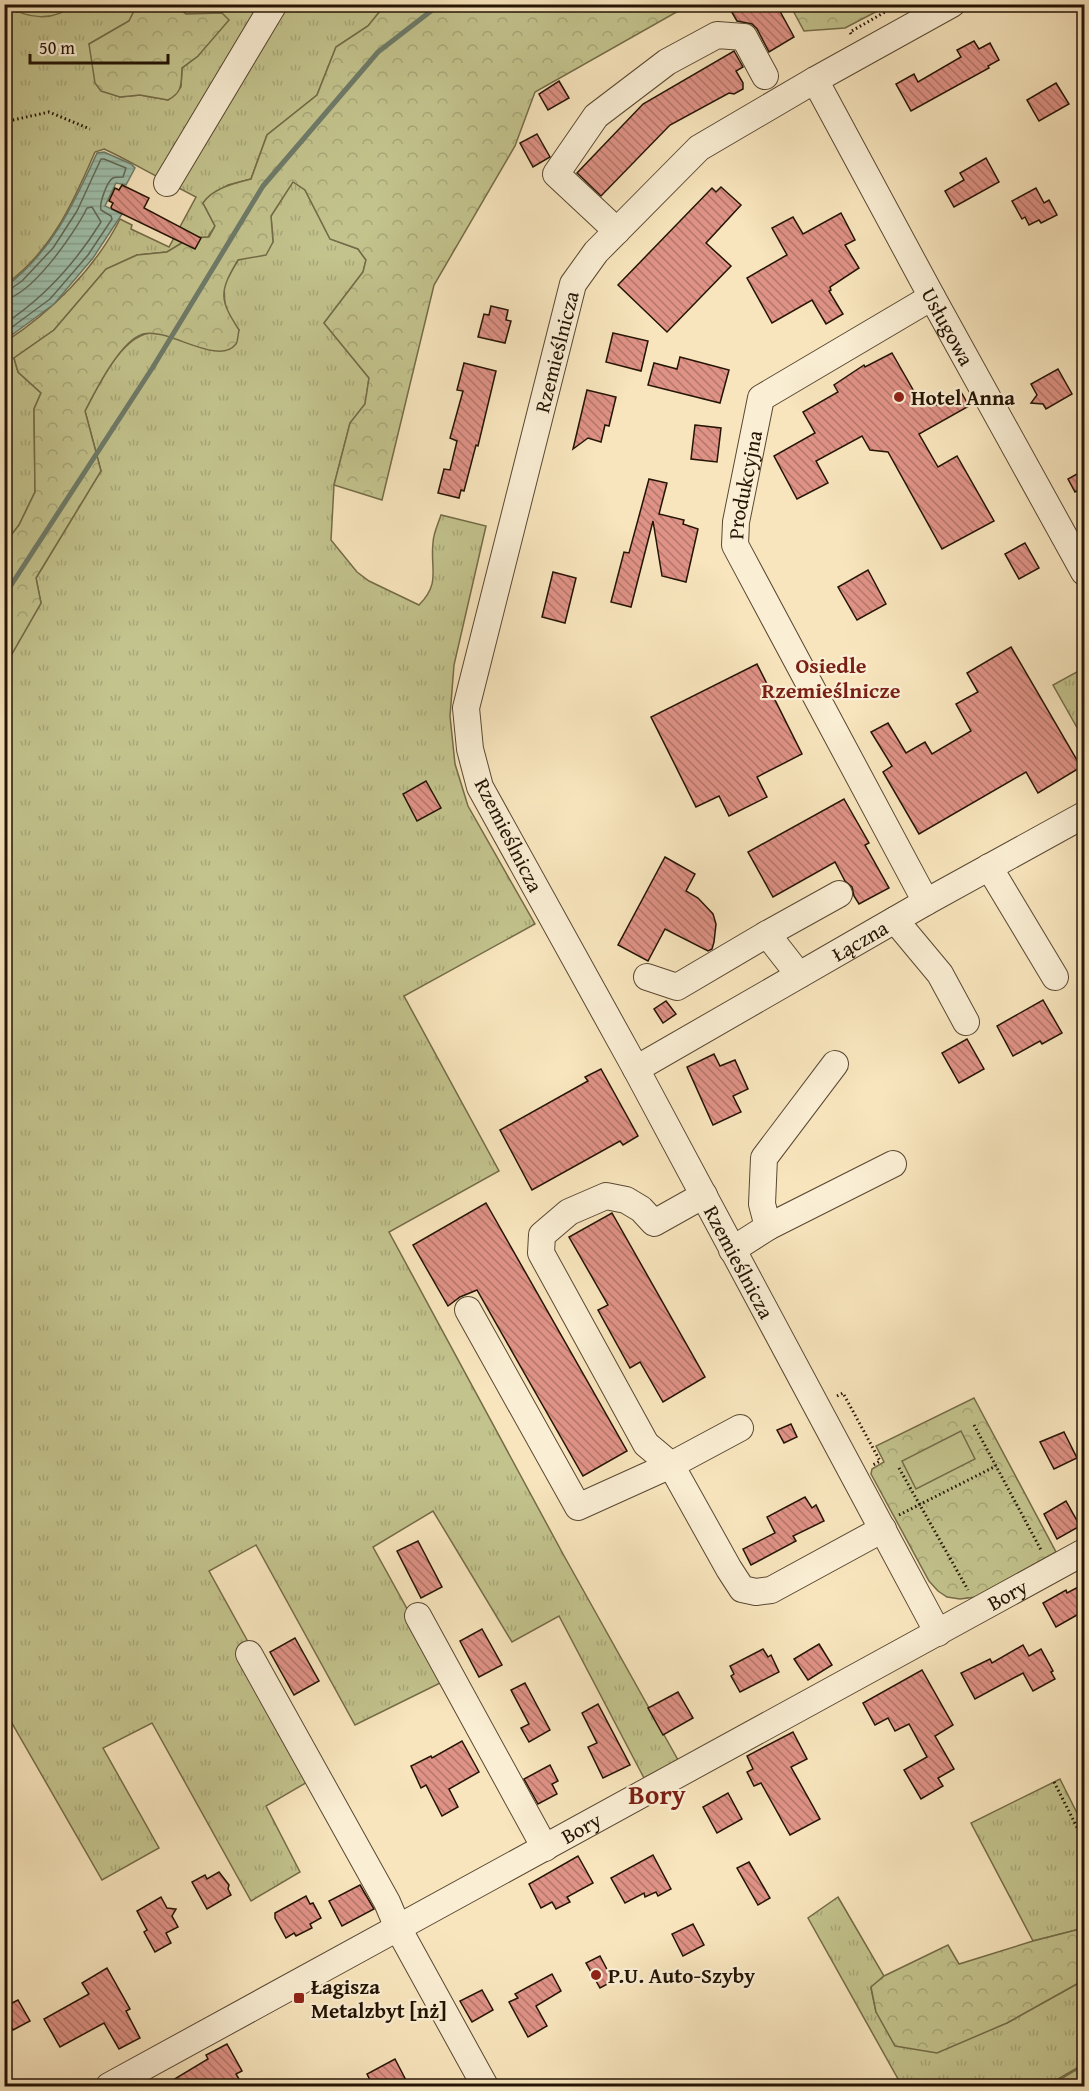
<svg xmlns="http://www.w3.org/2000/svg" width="1089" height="2091" font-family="'Gentium Book Plus',serif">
<defs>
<pattern id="grass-tufts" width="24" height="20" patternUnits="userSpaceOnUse" patternTransform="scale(1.5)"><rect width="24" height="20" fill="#c3c38d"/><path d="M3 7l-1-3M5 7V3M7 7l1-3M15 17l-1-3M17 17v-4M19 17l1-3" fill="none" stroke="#a7a778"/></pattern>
<pattern id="forest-crowns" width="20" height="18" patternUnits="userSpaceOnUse" patternTransform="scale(1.5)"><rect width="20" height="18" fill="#c3c38d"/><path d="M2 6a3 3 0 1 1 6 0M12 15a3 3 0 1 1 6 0" fill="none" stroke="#a7a778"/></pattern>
<pattern id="water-rules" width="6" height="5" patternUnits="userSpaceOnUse" patternTransform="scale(1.5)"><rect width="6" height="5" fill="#9fc0ac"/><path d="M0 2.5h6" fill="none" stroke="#89a492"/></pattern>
<pattern id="building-back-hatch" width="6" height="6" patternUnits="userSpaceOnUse" patternTransform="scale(1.5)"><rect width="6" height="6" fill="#df9286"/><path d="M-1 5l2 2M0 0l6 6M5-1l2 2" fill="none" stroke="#b5766b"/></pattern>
</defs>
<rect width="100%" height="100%" fill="#f8e5bd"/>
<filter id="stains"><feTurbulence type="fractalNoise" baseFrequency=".00333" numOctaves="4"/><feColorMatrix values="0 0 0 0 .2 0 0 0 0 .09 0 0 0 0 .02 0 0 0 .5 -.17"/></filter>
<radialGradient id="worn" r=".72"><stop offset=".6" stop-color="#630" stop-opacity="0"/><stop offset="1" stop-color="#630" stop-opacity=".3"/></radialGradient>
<!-- grass -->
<g fill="url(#grass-tufts)" stroke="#746c48" stroke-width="1.5">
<path d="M5,5H8L16,12L68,8L72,5H137L129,21L89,44L120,97L140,95L168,100L181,87L182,68L198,56L222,13L186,14L174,5H268L162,179C142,169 124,158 104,149L95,152C73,203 51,252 5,285Z"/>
<path d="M282,5H385L368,26L336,47L317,95L267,135L251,179L228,185L203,203L215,226L208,237L190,238L167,252L137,255L106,269L54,330L14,358L18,372L41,393L34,409L35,492L19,525L5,543V342C51,312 95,269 120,219L132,225L131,229L169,247L196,197L173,185Z"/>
<path d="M293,181L305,190L330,239L358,249L366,260L363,272L324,323L369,378L365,404L350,423L334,485L331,540L357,572L369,581L419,605C441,583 430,569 433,543C433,534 438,524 441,515L486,526L454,665L450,716L455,764L468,806L535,924L404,996L499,1171L389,1232L563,1554L678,1760L644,1778L559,1616L512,1642L433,1511L373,1547L533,1837L440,1683L355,1725L256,1545L209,1571L321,1774L266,1806L300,1872L251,1901L152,1723L103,1748L159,1848L102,1880L5,1711V666L41,603L36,578L101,471L85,411C98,386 124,329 157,333C173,335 195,345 210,350L239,330L225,309L224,283L238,260L273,242L271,216Z"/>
<path d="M1084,668V740L1053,685Z"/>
<path d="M1060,1779L1084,1827V1928L1033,1941L971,1823Z"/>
<path d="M838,1897L884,1976L871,1988L876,2012L1007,2023L1084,1980V2064L1046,2086H902L808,1918Z"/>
</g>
<!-- forest -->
<g fill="url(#forest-crowns)" stroke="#746c48" stroke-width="1.5">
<path d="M8,5H72C55,22 25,19 8,5Z"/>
<path d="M137,5H174L186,14L222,13L229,20L198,56L182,68C181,84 183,92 168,100L140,95L120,97L101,91L95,83L89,44L129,21Z"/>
<path d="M385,5H689L535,92L515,146L434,285L382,500L334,485L350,423L365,404L369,378L324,323L363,272L366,260L358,249L330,239L305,190L293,182L271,216L273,242L266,255L238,260C219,292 219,299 239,330C238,334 238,341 236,344C218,367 168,327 143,334C120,341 96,390 85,411L101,471L36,578L41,603L5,666V543L19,525L35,492L34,409L41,393L18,372L14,358L54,330L106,269L137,255L167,252L190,238L209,237L215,226L203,203C213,188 235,183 251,179L267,135L317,95L336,47L368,26Z"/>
<path d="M790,5H889L845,28L804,31Z"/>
<path d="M974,1398L1056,1552L976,1597L960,1599L947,1597L938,1591L929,1581L871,1474L872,1469L884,1462L876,1446Z"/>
<path d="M1084,1928V1980L1007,2023L937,2053L895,2046L876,2012L871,1987L884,1976L948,1945L959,1964L1033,1941Z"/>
<path d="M1084,2065V2086H1049Z"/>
</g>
<!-- pitch -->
<path fill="#c3c38d" stroke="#746c48" stroke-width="1.5" d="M961,1431L975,1459L916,1489L902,1461Z"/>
<!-- water -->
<path fill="url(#water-rules)" stroke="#6e7b69" stroke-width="1.5" d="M104,152L131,164L135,168L126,185L116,183L105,206L122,214L93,258L54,304L5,340V287C52,252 73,205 97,153Z"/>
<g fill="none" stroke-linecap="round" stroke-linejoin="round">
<!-- shore -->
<g stroke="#626a58" stroke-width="1.5">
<path d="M4,291L9,290L22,281L53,248L77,211L101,159H104L126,168L123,177C122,177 115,177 113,178C107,181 99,204 101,210L111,216L112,219L88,255L50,299L4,333"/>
<path d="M4,299C31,297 76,231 87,208L92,207L101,222C76,262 44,298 4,324"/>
</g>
<!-- stream -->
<path stroke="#6e7b69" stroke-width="5" d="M4,596L153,367L263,186L378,52L440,4"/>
</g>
<!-- building -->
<g fill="url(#building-back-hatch)" stroke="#241404" stroke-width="1.5">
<path d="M727,4H776L794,37L769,52L757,29L752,24L737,21Z"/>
<path d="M974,41L979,49L990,43L999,60L988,66L989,68L911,111L896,84L914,74L918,82L961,57L957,50Z"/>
<path d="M734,51L743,67L736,71L743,83V89L734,94L729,93L670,125L601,196L577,173L643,104Z"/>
<path d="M559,81L569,98L548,110L539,94Z"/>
<path d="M1056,83L1069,104L1039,121L1027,100Z"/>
<path d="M537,134L550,157L533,167L520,143Z"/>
<path d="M986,158L999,182L954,207L945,191L964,180L960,173Z"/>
<path d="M122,185L149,198L144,208L201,238L195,249L112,209L111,207L113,203L109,201L115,188L119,190Z"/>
<path d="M721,187L741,205L706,243L731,266L667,332L618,285L712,188L716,192Z"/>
<path d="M1036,188L1044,203L1049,200L1057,215L1041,223L1039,220L1029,225L1025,217L1022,219L1012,201Z"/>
<path d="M841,213L855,240L845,245L859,268L830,287L831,290L829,291L843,314L826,324L812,300L772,323L747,278L787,255L772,228L793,217L803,234Z"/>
<path d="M491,306L508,310L506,320L511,321L505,343L478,337L484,314L489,315Z"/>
<path d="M613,333L648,341L641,371L606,362Z"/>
<path d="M892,353L919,400L937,405L961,392L969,406L919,434L938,467L957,456L994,521L942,549L888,452L870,450L862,436L816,461L828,483L797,499L774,456L815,433L803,412L838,392L834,385L864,365L865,367Z"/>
<path d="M680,357L729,370L720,403L648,385L654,363L677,369Z"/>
<path d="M464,363L496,371L478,446L476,445L464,491L461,490L459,498L438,493L444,469L450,470L457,441L450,438L463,391L457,390Z"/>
<path d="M1058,369L1072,394L1046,409L1043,404L1031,403L1037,395L1031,384Z"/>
<path d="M587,390L616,397L609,426L605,425L601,442L588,438L573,449Z"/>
<path d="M695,425L721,428L717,462L691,459Z"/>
<path d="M1084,470V487L1075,492L1068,479Z"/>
<path d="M649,479L667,483L659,514L684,520L683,524L698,529L686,582L662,576L653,521L631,607L611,602L624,552L629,553Z"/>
<path d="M1025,543L1039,568L1019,579L1005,554Z"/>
<path d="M868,570L886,604L857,620L838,587Z"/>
<path d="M553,572L576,578L565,623L542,617Z"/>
<path d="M1011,647L1081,767L1038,793L1026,772L919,834L883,772L892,766L871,732L888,723L906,753L925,742L932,754L971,731L956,704L978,692L967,673Z"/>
<path d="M757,664L802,754L757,777L767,797L729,816L719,796L696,807L651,717Z"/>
<path d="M426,781L441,808L417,821L403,794Z"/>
<path d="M844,799L869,843L865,845L889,888L859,904L854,896L852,887L845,881L835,862L773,897L748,852Z"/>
<path d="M665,857L695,874L686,891L698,898L713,914L716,924L714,942L712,949L708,951L665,929L648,961L618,945Z"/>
<path d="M1043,1000L1062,1033L1042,1044L1040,1041L1013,1056L997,1026Z"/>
<path d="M666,1001L676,1014L663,1023L654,1009Z"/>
<path d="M967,1039L984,1069L959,1083L942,1053Z"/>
<path d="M714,1054L720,1066L735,1060L748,1089L733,1096L741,1112L713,1125L687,1067Z"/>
<path d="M601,1069L638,1136L623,1145L620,1141L532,1190L500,1130L588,1081L585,1077Z"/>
<path d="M486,1203L627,1451L583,1476L477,1290L460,1297L448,1306L413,1245Z"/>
<path d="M612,1213L705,1377L663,1402L640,1362L630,1368L598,1310L608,1305L569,1237Z"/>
<path d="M791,1424L797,1437L784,1443L777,1430Z"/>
<path d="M1064,1432L1077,1458L1054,1469L1040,1442Z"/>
<path d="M805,1497L812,1508L816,1505L824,1521L793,1536L796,1541L751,1565L743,1549L775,1533L767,1517Z"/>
<path d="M1066,1501L1080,1526L1057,1539L1044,1514Z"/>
<path d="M418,1541L442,1587L421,1598L397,1551Z"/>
<path d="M1084,1584V1611L1056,1627L1043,1603L1066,1590L1067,1593Z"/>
<path d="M482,1629L502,1665L479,1677L460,1641Z"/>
<path d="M295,1638L319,1681L294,1695L270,1652Z"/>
<path d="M819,1644L832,1665L808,1680L794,1659Z"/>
<path d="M1023,1645L1029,1656L1041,1649L1053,1671L1051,1672L1055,1679L1033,1691L1023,1673L975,1699L961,1673L990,1659L992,1663Z"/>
<path d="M763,1649L768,1657L771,1655L779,1672L740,1692L731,1676L734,1674L730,1666Z"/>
<path d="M922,1670L953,1725L935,1736L954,1769L938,1778L943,1786L921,1799L904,1770L927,1757L909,1724L895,1731L888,1718L875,1725L863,1703Z"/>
<path d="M525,1683L550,1730L529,1742L521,1728L529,1724L511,1690Z"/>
<path d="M678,1692L693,1718L663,1735L648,1708Z"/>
<path d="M598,1704L630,1765L603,1778L588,1747L597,1743L582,1713Z"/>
<path d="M793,1732L807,1759L791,1767L820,1819L790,1835L761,1783L754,1786L747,1772L753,1769L747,1756Z"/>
<path d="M462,1741L479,1772L449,1789L458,1807L442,1816L426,1785L421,1788L411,1766L431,1756L432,1758Z"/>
<path d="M550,1765L558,1781L552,1784L557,1794L538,1804L524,1779Z"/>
<path d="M728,1793L742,1819L717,1833L703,1807Z"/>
<path d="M653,1855L671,1889L658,1896L656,1892L645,1897L644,1893L625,1903L611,1878Z"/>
<path d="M578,1856L593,1883L567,1897L570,1902L556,1909L552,1902L541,1908L529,1884Z"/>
<path d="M749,1862L770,1898L758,1905L737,1868Z"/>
<path d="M219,1872L229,1885L228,1889L231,1895L207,1909L192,1882L205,1875L207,1879Z"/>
<path d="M360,1885L374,1909L342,1926L329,1901Z"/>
<path d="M306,1896L310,1904L313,1903L321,1918L310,1924L312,1928L296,1936L294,1933L286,1938L275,1918V1913Z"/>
<path d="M161,1897L167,1908L176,1909L172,1916L178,1927L166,1933L171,1943L155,1952L144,1932L147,1930L137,1911Z"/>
<path d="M693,1924L704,1945L683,1956L672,1934Z"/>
<path d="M600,1956L613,1981L600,1988L586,1963Z"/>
<path d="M107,1968L130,2009L126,2011L140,2038L119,2049L104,2023L60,2047L44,2019L89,1994L82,1983Z"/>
<path d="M552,1974L561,1991L536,2006L547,2026L528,2037L509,2002L518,1998L515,1994Z"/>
<path d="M482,1990L493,2010L472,2022L460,2001Z"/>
<path d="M18,2000L30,2021L13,2030L10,2026L4,2029V2007Z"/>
<path d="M227,2044L242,2071L236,2074L243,2086H163L208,2059L206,2055Z"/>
<path d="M395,2059L409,2086H373L367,2074Z"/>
</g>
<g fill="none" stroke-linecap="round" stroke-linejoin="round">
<defs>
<g id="minor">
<path id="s1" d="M815,80L932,297L1084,572"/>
<path d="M167,183L274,4"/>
<path d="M617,231L556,174L596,116L667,62L717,35L744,37L765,76"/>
<path d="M989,867L1055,977"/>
<path id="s2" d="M926,902L735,545L736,522L761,398L932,297"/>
<path d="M895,920L940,974L966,1022"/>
<path d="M767,934L839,894"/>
<path d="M647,977L677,987L767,934L799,975"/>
<path id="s3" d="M636,1069L926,902L1084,815"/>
<path d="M704,1195L654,1223L641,1209L626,1200L606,1196L569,1212L542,1235L541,1253L646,1444L671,1465L729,1569L742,1589L756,1592L771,1590L883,1529"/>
<path d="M768,1227L893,1164"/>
<path d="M732,1250L768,1227L762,1204L764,1158L835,1064"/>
<path d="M468,1310L578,1507L671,1465L740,1428"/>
<path d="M418,1616L545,1848"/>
<path id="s4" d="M938,1633L636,1069L480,787L470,749L466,708L573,284L596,252L699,148L815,80L952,4"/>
<path d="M249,1654L387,1902L398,1928L485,2086"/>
<path id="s5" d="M109,2086L1084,1552"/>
</g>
</defs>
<!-- minor casing -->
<use href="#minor" stroke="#594832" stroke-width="28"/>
<!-- path -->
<g stroke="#241404" stroke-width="3" stroke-dasharray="1.5 3" stroke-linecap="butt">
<path d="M973,8L980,4"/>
<path d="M851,34L850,32L899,4"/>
<path d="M4,122L49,112L90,129"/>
<path d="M837,1396L843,1393L880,1461L873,1465"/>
<path d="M974,1425L1041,1550"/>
<path d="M899,1468L968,1590"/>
<path d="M899,1515L996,1466"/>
<path d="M1054,1782L1084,1841"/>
</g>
<!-- minor -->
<use href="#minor" stroke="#faeed4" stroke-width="26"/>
</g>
<!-- markers -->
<g fill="#8f2418" stroke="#faeed4" stroke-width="2">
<circle cx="899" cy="397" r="6"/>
<circle cx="596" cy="1975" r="6"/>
<rect x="293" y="1992" width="12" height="12" rx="3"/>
</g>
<g text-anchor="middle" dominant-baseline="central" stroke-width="4.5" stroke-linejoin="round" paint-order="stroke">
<!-- street labels -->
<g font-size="21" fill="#241404" stroke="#faeed4">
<text stroke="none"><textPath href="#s1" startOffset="280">Usługowa</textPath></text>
<text stroke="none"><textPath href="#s4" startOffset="1410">Rzemieślnicza</textPath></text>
<text stroke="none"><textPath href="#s2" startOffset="466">Produkcyjna</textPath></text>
<text transform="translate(509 835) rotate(63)">Rzemieślnicza</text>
<text stroke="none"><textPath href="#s3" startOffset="258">Łączna</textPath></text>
<text transform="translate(739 1262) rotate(62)">Rzemieślnicza</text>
<text stroke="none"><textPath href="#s5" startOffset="1024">Bory</textPath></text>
<text stroke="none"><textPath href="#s5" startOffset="538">Bory</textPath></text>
</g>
<!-- poi labels -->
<g font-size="21" font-weight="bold" fill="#241404" stroke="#faeed4" text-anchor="start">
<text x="911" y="397">Hotel Anna</text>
<text x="608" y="1975">P.U. Auto-Szyby</text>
<text x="311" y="1986">Łagisza<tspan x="311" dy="24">Metalzbyt [nż]</tspan></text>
</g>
<!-- neighbourhood labels -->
<g font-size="22" font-weight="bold" fill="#7a1f14" stroke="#faeed4">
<text x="831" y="665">Osiedle<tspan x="831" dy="25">Rzemieślnicze</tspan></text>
</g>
<!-- district labels -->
<g font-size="27" font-weight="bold" fill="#7a1f14" stroke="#faeed4">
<text x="657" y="1794">Bory</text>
</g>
</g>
<!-- margin -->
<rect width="1089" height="2091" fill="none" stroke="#f8e5bd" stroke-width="24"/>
<rect x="6" y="6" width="1077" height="2079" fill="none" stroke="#241404" stroke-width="3"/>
<rect x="12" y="12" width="1065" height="2067" fill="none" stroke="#241404" stroke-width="1.5"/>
<!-- scale -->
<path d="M30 54v9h138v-9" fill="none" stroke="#241404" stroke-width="3"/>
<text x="39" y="54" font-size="18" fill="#241404" stroke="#faeed4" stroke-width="4.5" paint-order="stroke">50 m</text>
<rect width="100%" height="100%" filter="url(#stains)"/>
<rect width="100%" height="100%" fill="url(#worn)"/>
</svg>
